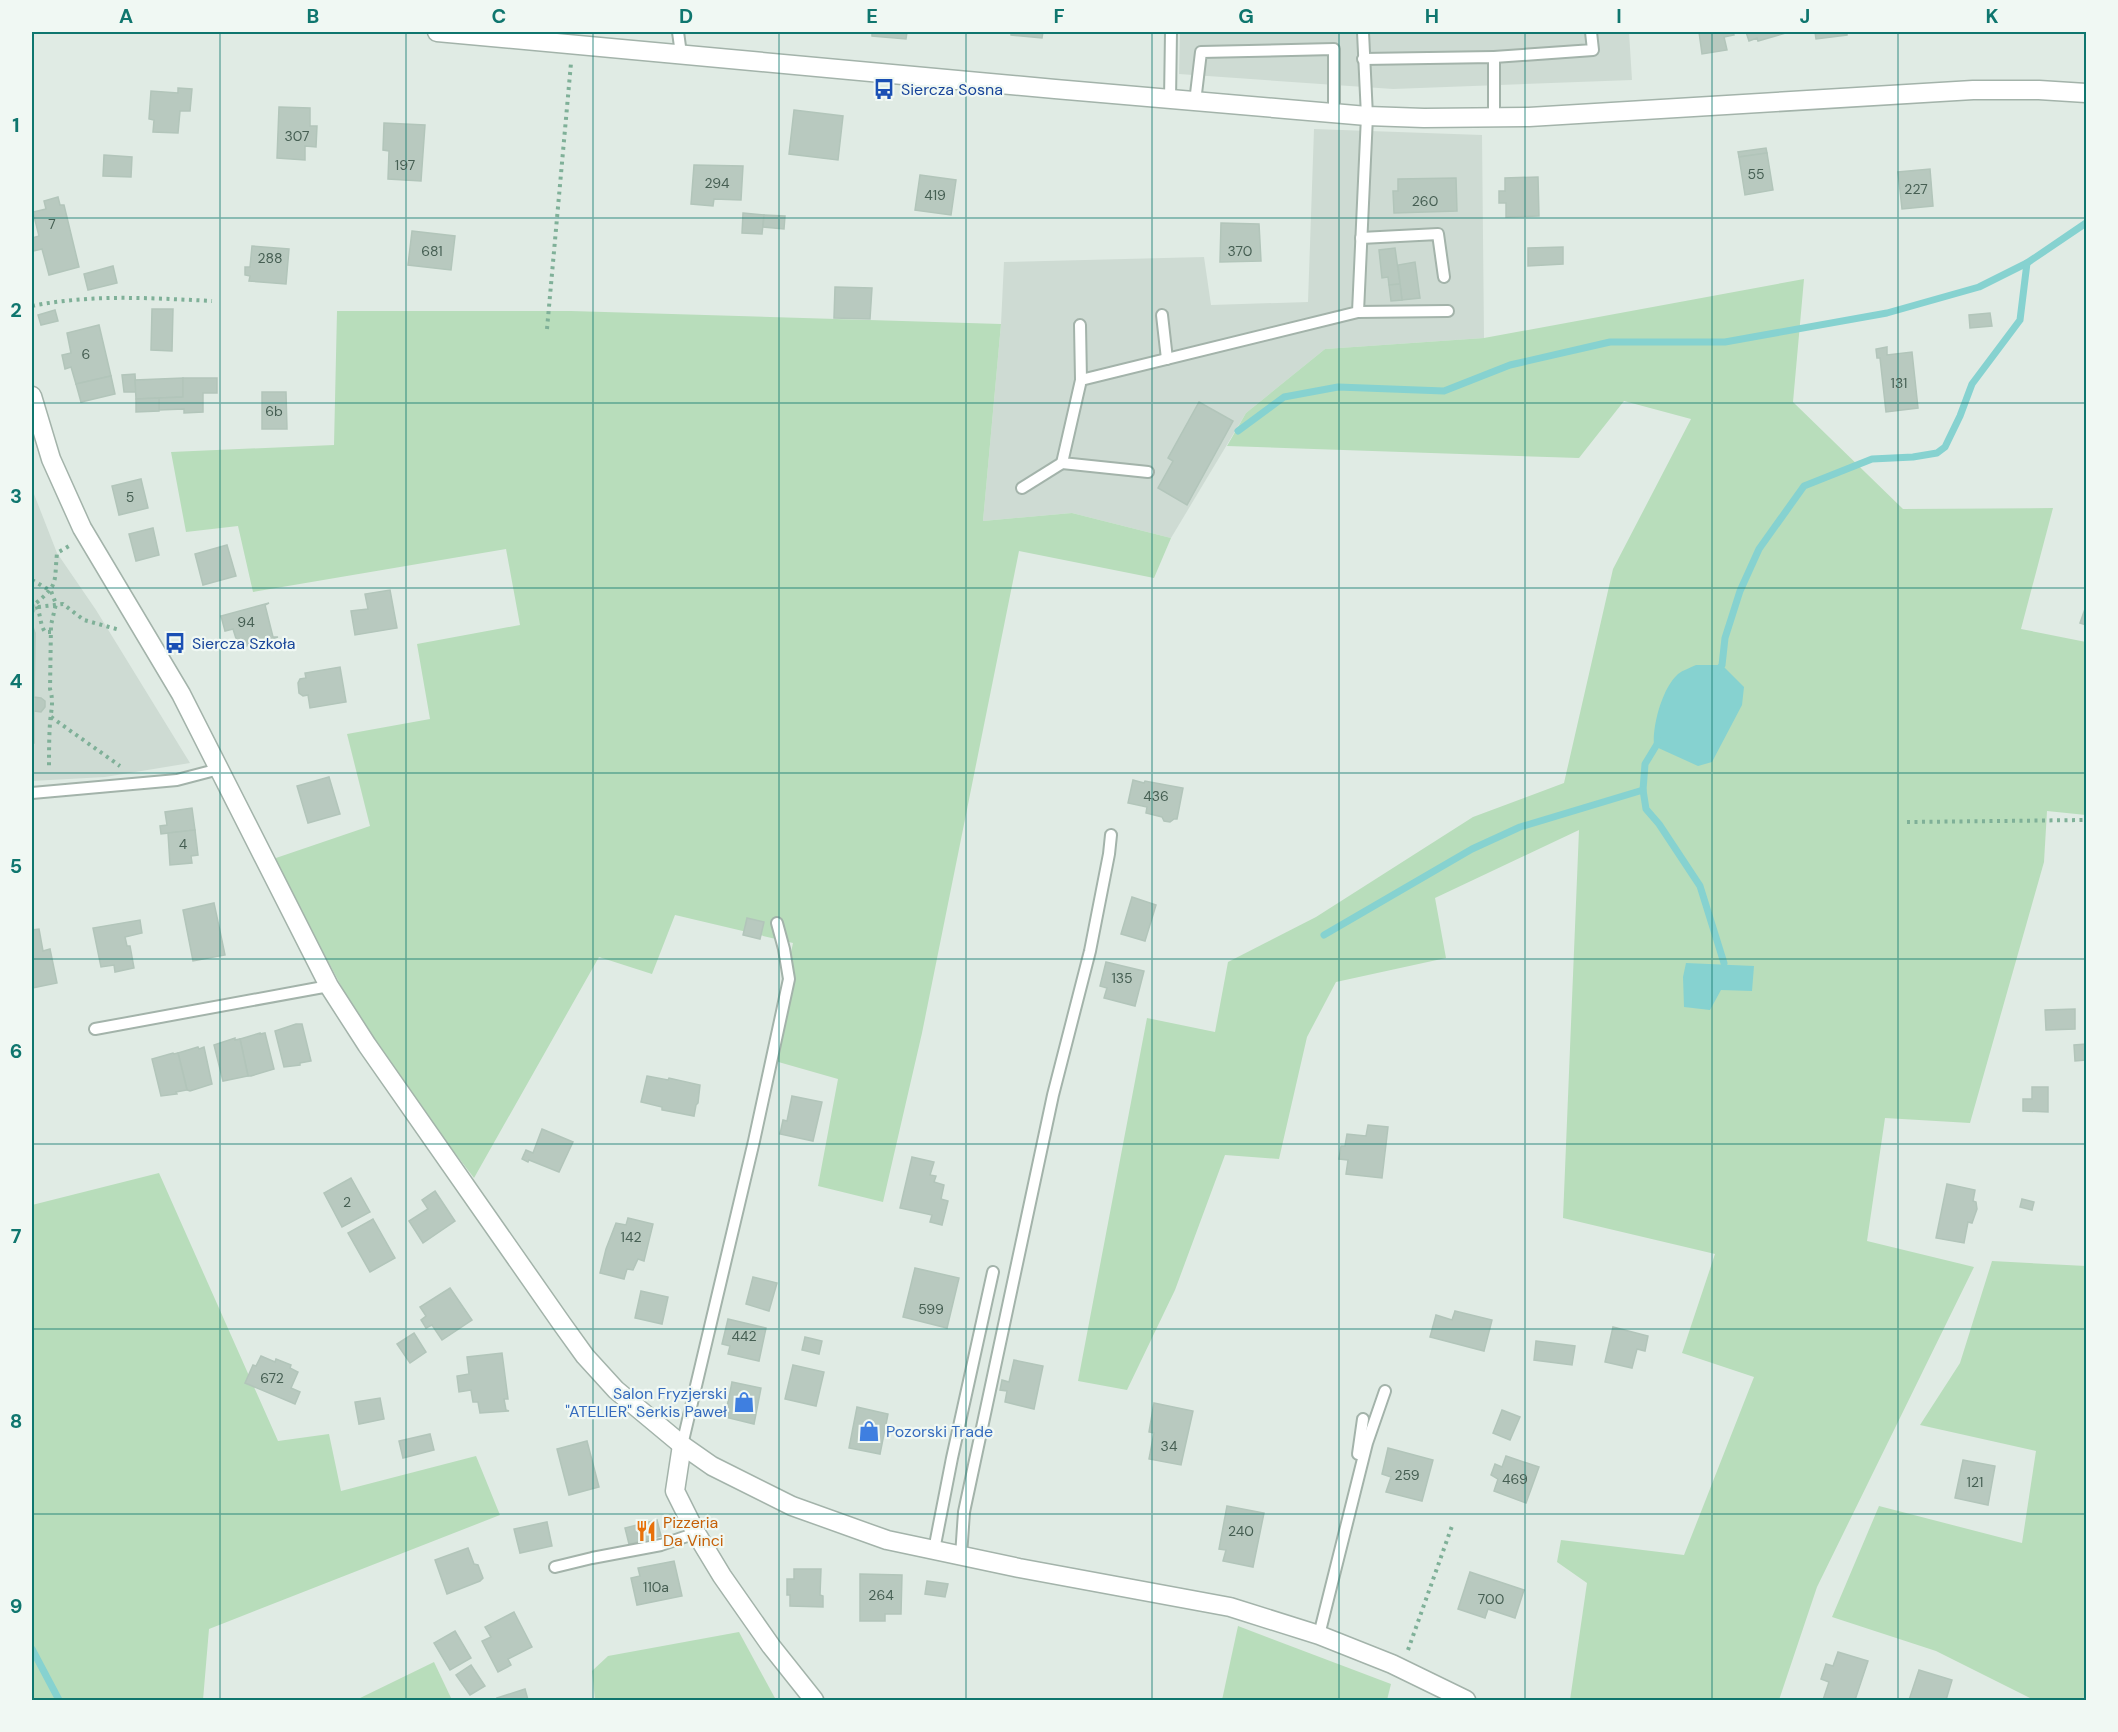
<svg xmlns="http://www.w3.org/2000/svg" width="2118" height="1732" font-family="'DM Sans',sans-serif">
<rect width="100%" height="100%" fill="#e0ebe4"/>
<!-- built -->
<g fill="#cedbd3">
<path d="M1180,32H1629L1632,80L1393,89L1179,74Z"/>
<path d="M1314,129L1482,135L1484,338L1325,349L1246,413L1171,538L1072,513L983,521L1001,324L1004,262L1204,257L1211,305L1308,302Z"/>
<path d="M32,489L57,553L96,610L190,763L105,777L32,781Z"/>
</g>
<!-- green -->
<g fill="#b8ddbb">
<path d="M1804,279L1793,402L1903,509L2053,508L2021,629L2086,642V815L2047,811L2044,862L1970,1123L1885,1118L1867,1241L1974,1267L1817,1587L1779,1700H1570L1587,1583L1557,1562L1561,1540L1684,1555L1754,1377L1682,1353L1715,1254L1563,1218L1579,830L1435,898L1446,958L1336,982L1307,1037L1279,1159L1225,1155L1175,1290L1127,1390L1078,1381L1147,1018L1215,1032L1228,962L1316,917L1473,817L1564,783L1613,569L1691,419L1624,401L1579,458L1227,446L1246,413L1325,349L1484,338Z"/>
<path d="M337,311H571L1001,324L983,521L1072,513L1171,538L1154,578L1019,551L922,1033L883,1202L818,1186L838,1079L768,1059L793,943L675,915L652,974L599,957L474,1178L374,1047L273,859L370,826L347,734L430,719L417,644L520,625L506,549L253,592L238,526L186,532L171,452L334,445Z"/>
<path d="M159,1173L278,1441L329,1434L341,1491L476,1456L500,1515L209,1629L203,1700H32V1205Z"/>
<path d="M1992,1261L2086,1266V1700H2034L1936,1651L1832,1617L1879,1506L2022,1543L2036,1451L1920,1425L1960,1363Z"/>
<path d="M1238,1626L1391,1684L1387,1700H1222Z"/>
<path d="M739,1632L776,1700H595L592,1671L608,1656Z"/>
<path d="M434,1662L452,1700H356Z"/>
</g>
<!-- water -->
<g fill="#86d2d0">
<path d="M1696,665H1722L1744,687L1742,705L1712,762L1698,766L1654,746C1652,727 1662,688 1678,674C1683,670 1690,668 1696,665Z"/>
<path d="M1686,963L1754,966L1752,991L1721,990L1710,1010L1684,1007L1683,977Z"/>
</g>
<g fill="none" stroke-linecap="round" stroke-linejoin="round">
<!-- stream -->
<g stroke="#86d2d0" stroke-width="7">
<path d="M1238,431L1284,397L1338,387L1444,391L1510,365L1610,342H1725L1887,313L1979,287L2027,263L2086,223"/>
<path d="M1716,673L1722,665L1725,638L1740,591L1759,549L1804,486L1872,459L1913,457L1937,453L1945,447L1960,416L1972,384L2020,320L2027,263"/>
<path d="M1659,741L1645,764L1643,790L1646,809L1659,824L1700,886L1724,963"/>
<path d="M1324,935L1472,849L1520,827L1643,790"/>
<path d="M32,1649L59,1700"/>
</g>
</g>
<!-- building -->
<g fill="#b8c9bf" stroke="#b2c5ba" stroke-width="1.5">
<path d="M872,32H907L906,39L872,36Z"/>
<path d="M1011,32H1043L1042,38L1011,35Z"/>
<path d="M1699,32H1733L1734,35L1724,37L1727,50L1702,54Z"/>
<path d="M1746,32H1789L1758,41L1757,38L1749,41Z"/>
<path d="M1815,32H1847V35L1816,39Z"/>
<path d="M178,88L192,89L190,111H180L178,133L153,132L154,120L149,119L151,91L178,93Z"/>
<path d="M279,107L310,108V126H317L316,147L305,146V160L277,158Z"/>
<path d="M794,110L843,116L838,160L789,154Z"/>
<path d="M384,123L425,125L421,181L388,179L389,151L383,150Z"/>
<path d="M1766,148L1767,153L1739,157L1738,152Z"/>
<path d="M1767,153L1773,190L1745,195L1739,157Z"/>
<path d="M104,155L132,157L131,177L103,176Z"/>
<path d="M694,165L743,166L741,200L714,199L713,206L691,204Z"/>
<path d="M1930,169L1933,206L1902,209L1898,172Z"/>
<path d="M920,175L956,180L951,215L915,210Z"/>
<path d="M1538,177L1539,216L1506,217V203H1499V191H1505V178Z"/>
<path d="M1456,178L1457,211L1394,213L1393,191H1398V179Z"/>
<path d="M58,197L60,205H64L79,267L49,275L42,249L33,251L32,238L39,236L33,212L46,209L44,201Z"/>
<path d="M743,213L764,215L762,234L742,233Z"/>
<path d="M764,215L785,216L784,229L763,227Z"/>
<path d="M1221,223L1259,224L1261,261L1220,262Z"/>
<path d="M412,231L455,236L451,270L408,265Z"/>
<path d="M252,246L289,249L286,284L249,281L250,276L245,275V267H250Z"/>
<path d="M1563,247V264L1528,266V248Z"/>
<path d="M1395,248L1400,284L1389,285L1388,277L1382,278L1379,250Z"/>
<path d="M1415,262L1420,298L1402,300L1398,265Z"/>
<path d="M113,266L117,283L88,290L84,274Z"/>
<path d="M1400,284L1402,300L1391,301L1389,285Z"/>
<path d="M835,287L872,288L870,319L834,318Z"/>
<path d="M152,309H173L172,351L151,350Z"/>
<path d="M55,310L58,321L41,325L38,315Z"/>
<path d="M1990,313L1992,326L1970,328L1969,315Z"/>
<path d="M99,325L111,376L76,384L71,367L65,369L62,355L71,353L67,333Z"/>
<path d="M1887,347V355L1912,352L1918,408L1886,412L1880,358H1877L1876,349Z"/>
<path d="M135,374L136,392H124L122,375Z"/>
<path d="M111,376L115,394L81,402L76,384Z"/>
<path d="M183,378V397L136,399L135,380Z"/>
<path d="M183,378H217V393H203V412L184,413V409L159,410V398L183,397Z"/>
<path d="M262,392H286L287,429H262Z"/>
<path d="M159,398V411L136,412V399Z"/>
<path d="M1199,402L1233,421L1187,505L1158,488L1173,461L1168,458Z"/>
<path d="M141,479L148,508L119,515L112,486Z"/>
<path d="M153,528L159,555L136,561L129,534Z"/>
<path d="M227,545L236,576L203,585L195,554Z"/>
<path d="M390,590L397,628L355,635L351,611L368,609L365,594Z"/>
<path d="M32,602L36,608L32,615Z"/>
<path d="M269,603L265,605L273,637H278L239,648L233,629L225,631L221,616Z"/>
<path d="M2086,606V625L2080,623Z"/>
<path d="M32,624L35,633L34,697L41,698L45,701V707L41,712L34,711V743H32Z"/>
<path d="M340,667L346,702L310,708L308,695L303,696L299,693L298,683L300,679L306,678L305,673Z"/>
<path d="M329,777L340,814L308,823L297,786Z"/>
<path d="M1133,780L1144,783L1145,781L1183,788L1177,819H1174L1170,822L1164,821L1162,817L1146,813L1147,807L1128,803Z"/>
<path d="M192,808L195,830L161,834L160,826L167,825L165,812Z"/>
<path d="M195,830L198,855L191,856L192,863L170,865L168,833Z"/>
<path d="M1132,897L1156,905L1145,941L1121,934Z"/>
<path d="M214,903L225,955L193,961L183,910Z"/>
<path d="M747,918L764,922L760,939L743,935Z"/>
<path d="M140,920L142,933L125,937L127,946H130L134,968L115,972L114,965L101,967L93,928Z"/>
<path d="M39,929L43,951L50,949L57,983L32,988V930Z"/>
<path d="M1106,962L1144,971L1135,1006L1104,998L1107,988L1100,986Z"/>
<path d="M2075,1009V1029L2046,1030L2045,1010Z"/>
<path d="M296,1024H302L311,1061L300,1063V1065L284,1067L275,1031Z"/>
<path d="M260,1033V1034L265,1033L274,1069L251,1076H248L240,1039Z"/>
<path d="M235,1038V1040L240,1039L248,1076L223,1081L214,1045Z"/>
<path d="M2086,1044V1060L2075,1061L2074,1045Z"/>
<path d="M198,1047L199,1049L204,1047L212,1084L190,1091L187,1090L178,1053Z"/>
<path d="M173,1053L174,1054L178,1053L187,1090L176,1092L177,1094L161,1096L152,1059Z"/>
<path d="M647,1076L668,1080L669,1078L700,1085L698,1103L696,1105L694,1116L662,1110V1107L641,1102Z"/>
<path d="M2032,1087H2048V1112L2023,1111V1099H2032Z"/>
<path d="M792,1096L822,1102L813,1141L780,1134L783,1120L787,1121Z"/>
<path d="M1368,1125L1388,1127L1382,1178L1346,1174L1348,1160L1339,1159L1341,1146H1345L1347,1134L1366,1136Z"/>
<path d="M542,1129L573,1142L559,1172L529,1160L528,1162L522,1159L526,1150L533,1153Z"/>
<path d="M912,1157L934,1162L930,1175L936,1176L934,1182L944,1185L941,1199L948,1201L942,1225L930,1222L932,1215L900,1208Z"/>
<path d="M351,1178L370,1212L342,1227L324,1193Z"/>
<path d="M1947,1184L1975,1190L1973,1201L1976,1202L1977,1209L1972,1223L1968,1222L1964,1243L1936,1238Z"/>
<path d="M435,1191L455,1221L423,1243L409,1221L428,1209L422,1200Z"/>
<path d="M2022,1199L2034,1202L2032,1210L2020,1207Z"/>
<path d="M628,1218L653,1224L644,1261L638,1259L633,1270L627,1269L624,1279L600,1273L606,1249L616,1223L626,1225Z"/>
<path d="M373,1219L395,1258L370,1272L348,1233Z"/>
<path d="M915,1268L959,1278L947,1328L903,1317Z"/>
<path d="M753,1277L777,1283L769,1311L746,1304Z"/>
<path d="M450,1288L472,1320L442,1340L432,1325L426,1328L421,1320L426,1316L420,1307Z"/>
<path d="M641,1291L668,1297L662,1324L635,1318Z"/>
<path d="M1455,1311L1492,1320L1484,1351L1430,1337L1436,1315L1452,1320Z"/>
<path d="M728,1319L766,1328L759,1361L728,1354L730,1346L722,1344Z"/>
<path d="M1613,1327L1648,1336L1645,1351L1637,1349L1632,1368L1605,1362Z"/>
<path d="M414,1333L426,1352L410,1363L397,1344Z"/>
<path d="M805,1337L822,1341L819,1354L802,1350Z"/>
<path d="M1536,1341L1575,1346L1572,1365L1534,1360Z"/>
<path d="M502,1353L508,1399H504L506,1410L509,1411L480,1413L478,1402H473L471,1390L459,1392L457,1376L469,1374L467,1357Z"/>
<path d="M261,1356L275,1362L276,1359L291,1365L290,1368L298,1372L291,1388L300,1392L295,1404L245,1383L253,1365L256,1366Z"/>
<path d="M1014,1360L1043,1366L1034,1409L1005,1402L1007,1391L1000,1390L1002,1380L1009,1382Z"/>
<path d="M793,1365L824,1372L816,1406L785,1399Z"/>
<path d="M732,1382L761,1388L754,1424L725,1417Z"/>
<path d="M380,1398L384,1419L359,1424L355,1402Z"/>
<path d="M1154,1403L1193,1411L1181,1465L1149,1459L1154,1433L1149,1432Z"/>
<path d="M857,1407L888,1414L880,1454L849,1448Z"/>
<path d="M1502,1410L1520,1417L1510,1440L1493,1433Z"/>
<path d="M430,1434L434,1450L403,1458L399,1441Z"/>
<path d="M587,1441L599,1487L569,1495L557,1449Z"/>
<path d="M1388,1448L1433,1460L1422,1501L1386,1492L1391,1477L1382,1474Z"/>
<path d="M1506,1456L1539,1467L1526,1503L1494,1491L1498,1479L1491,1475L1495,1464L1502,1467Z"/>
<path d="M1963,1460L1995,1466L1988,1505L1955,1498Z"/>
<path d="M1227,1506L1264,1513L1253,1567L1223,1561L1226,1550L1219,1549Z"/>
<path d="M657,1520L661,1536L629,1544L625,1528Z"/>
<path d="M547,1522L552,1546L520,1553L514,1529Z"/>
<path d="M468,1548L474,1564L478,1565L483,1578L480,1581L447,1594L435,1560Z"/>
<path d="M674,1561L682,1596L637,1605L631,1578L640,1576L638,1568Z"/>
<path d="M794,1569H821L820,1595L823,1596V1607L790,1606V1595H787V1579H794Z"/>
<path d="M1470,1572L1524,1590L1515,1618L1488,1609L1485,1618L1458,1609Z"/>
<path d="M860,1574L902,1575L901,1614H885V1621H860Z"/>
<path d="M927,1581L948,1584L945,1597L925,1594Z"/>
<path d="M514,1612L532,1647L508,1659L511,1665L498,1672L482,1641L491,1637L485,1627Z"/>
<path d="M455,1631L471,1658L450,1670L434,1643Z"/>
<path d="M1838,1652L1868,1661L1855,1700H1823L1829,1682L1821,1679L1826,1664L1833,1666Z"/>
<path d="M471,1665L485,1686L470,1695L456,1675Z"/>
<path d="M1919,1670L1952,1680L1946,1700H1909Z"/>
<path d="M525,1689L528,1700H498L497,1698Z"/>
</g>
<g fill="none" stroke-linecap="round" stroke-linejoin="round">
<defs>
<g id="service">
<path d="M678,32L681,54"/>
<path d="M1494,57L1593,50L1591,32"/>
<path d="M1363,59L1494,57V117"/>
<path d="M1170,100L1171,32"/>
<path d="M1195,102L1201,52L1334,49V114"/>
<path d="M1361,238L1438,234L1444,277"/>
<path d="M1358,312L1448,311"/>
<path d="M1162,315L1167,359"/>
<path d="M1080,325L1081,380"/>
<path d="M1148,472L1062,463L1081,380L1358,312L1367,116L1363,32"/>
<path d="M1022,488L1062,463"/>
<path d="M32,793L177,780L219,769"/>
<path d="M95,1029L329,986"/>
<path d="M682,1445L754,1141L789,979L784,949L777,923"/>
<path d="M1358,1454L1363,1419"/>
<path d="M934,1550L952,1458L993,1272"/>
<path d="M961,1556L964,1512L1053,1095L1090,951L1109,854L1111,835"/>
<path d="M555,1567L592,1558L661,1545L696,1533"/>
<path d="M1319,1635L1367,1443L1385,1391"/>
</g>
<g id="minor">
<path d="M32,396L51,459L82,528L181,694L329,986L367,1045L562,1324L585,1356L616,1390L682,1445L712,1466L792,1506L887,1540L1019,1568L1230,1607L1319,1635L1392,1664L1466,1700"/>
<path d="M682,1445L675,1491L696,1533L722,1576L771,1646L814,1700"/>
</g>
<path id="tertiary" d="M437,32L1055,89L1367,116L1424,118L1529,117L1973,90H2039L2086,93"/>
</defs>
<!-- service casing -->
<use href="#service" stroke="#a3b3aa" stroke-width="14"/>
<!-- minor casing -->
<use href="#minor" stroke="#a3b3aa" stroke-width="21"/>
<!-- tertiary casing -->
<use href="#tertiary" stroke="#a3b3aa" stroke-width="21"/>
<!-- path -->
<g stroke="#7fb098" stroke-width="4" stroke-dasharray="3 4.5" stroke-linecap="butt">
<path d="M32,306C91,294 151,298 212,301"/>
<path d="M547,329L571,63"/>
<path d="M32,580L51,591L56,604L51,625L50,689C54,702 51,710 50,723C49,738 49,754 49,769"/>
<path d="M38,607L63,604L84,620L120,630"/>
<path d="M51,632H45C39,623 41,611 35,604C59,584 54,583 57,553L69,546"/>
<path d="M51,717L120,766"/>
<path d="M1907,822L2086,820"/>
<path d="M1408,1650L1452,1526"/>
</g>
<!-- service -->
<use href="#service" stroke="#fff" stroke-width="10"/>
<!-- minor -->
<use href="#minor" stroke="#fff" stroke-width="18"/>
<!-- tertiary -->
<use href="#tertiary" stroke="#fff" stroke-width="18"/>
</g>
<!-- grid -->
<path fill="none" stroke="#0f766e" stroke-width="1.5" stroke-opacity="0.55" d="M220,32V1700M406,32V1700M593,32V1700M779,32V1700M966,32V1700M1152,32V1700M1339,32V1700M1525,32V1700M1712,32V1700M1898,32V1700M32,218H2086M32,403H2086M32,588H2086M32,773H2086M32,959H2086M32,1144H2086M32,1329H2086M32,1514H2086"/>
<!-- icons -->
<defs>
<symbol id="bus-bare" viewBox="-9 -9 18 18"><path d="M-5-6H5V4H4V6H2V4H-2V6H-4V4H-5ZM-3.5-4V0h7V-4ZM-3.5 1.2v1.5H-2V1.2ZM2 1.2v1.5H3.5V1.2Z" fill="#1a4fb4" stroke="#f0f8f3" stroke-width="2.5" paint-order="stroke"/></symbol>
<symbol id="shop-bare" viewBox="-9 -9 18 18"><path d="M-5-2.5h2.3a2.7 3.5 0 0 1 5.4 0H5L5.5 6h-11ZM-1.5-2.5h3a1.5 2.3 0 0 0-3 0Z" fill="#3f7fe0" stroke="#f0f8f3" stroke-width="2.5" paint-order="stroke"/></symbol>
<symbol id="restaurant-bare" viewBox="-9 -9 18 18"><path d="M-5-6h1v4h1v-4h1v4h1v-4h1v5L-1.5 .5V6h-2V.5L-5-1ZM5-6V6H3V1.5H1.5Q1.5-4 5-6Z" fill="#e8710a" stroke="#f0f8f3" stroke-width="2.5" paint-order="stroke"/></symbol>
</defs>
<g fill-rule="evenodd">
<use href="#bus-bare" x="869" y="74" width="30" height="30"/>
<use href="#bus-bare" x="160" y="628" width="30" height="30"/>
<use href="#shop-bare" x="729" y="1387" width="30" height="30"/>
<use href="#shop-bare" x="854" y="1416" width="30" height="30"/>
<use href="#restaurant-bare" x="631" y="1516" width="30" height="30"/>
</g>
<g text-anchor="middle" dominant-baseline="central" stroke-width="4.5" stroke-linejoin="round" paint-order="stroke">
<!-- number labels -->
<g font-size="14" fill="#465f53">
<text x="297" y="136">307</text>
<text x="405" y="165">197</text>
<text x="1756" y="174">55</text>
<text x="717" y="183">294</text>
<text x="1916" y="189">227</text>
<text x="935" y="195">419</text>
<text x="1425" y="201">260</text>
<text x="52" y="224">7</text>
<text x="432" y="251">681</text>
<text x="1240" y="251">370</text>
<text x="270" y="258">288</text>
<text x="86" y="354">6</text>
<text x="1899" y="383">131</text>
<text x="274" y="411">6b</text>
<text x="130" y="497">5</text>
<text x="246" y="622">94</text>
<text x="1156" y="796">436</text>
<text x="183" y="844">4</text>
<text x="1122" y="978">135</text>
<text x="347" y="1202">2</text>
<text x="631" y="1237">142</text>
<text x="931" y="1309">599</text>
<text x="744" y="1336">442</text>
<text x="272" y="1378">672</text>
<text x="1169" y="1446">34</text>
<text x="1407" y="1475">259</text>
<text x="1515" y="1479">469</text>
<text x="1975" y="1482">121</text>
<text x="1241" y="1531">240</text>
<text x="656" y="1587">110a</text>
<text x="881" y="1595">264</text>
<text x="1491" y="1599">700</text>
</g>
<!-- transit labels -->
<g font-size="16" fill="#164399" stroke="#f0f8f3" text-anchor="start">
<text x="901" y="89">Siercza Sosna</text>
<text x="192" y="643">Siercza Szkoła</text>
</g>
<!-- shop labels -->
<g font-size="16" fill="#366cbe" stroke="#f0f8f3" text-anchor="end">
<text x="727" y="1393">Salon Fryzjerski<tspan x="727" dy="18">"ATELIER" Serkis Paweł</tspan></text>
<text x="886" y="1431" text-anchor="start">Pozorski Trade</text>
</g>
<!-- food labels -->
<g font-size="16" fill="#c56008" stroke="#f0f8f3" text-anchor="start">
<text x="663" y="1522">Pizzeria<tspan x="663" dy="18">Da Vinci</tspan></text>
</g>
</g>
<!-- border -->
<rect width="2118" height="1732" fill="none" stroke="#f0f8f3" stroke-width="66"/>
<rect x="33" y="33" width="2052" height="1666" fill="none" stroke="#0f766e" stroke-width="2"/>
<g font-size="20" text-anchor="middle" font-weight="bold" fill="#0f766e">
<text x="126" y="23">A</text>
<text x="313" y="23">B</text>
<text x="499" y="23">C</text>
<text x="686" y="23">D</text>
<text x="872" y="23">E</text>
<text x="1059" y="23">F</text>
<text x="1246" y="23">G</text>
<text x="1432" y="23">H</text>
<text x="1619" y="23">I</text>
<text x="1805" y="23">J</text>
<text x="1992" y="23">K</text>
<text x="16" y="132">1</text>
<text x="16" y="317">2</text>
<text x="16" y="503">3</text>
<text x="16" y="688">4</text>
<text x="16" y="873">5</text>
<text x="16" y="1058">6</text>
<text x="16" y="1243">7</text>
<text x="16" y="1428">8</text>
<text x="16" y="1613">9</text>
</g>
</svg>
